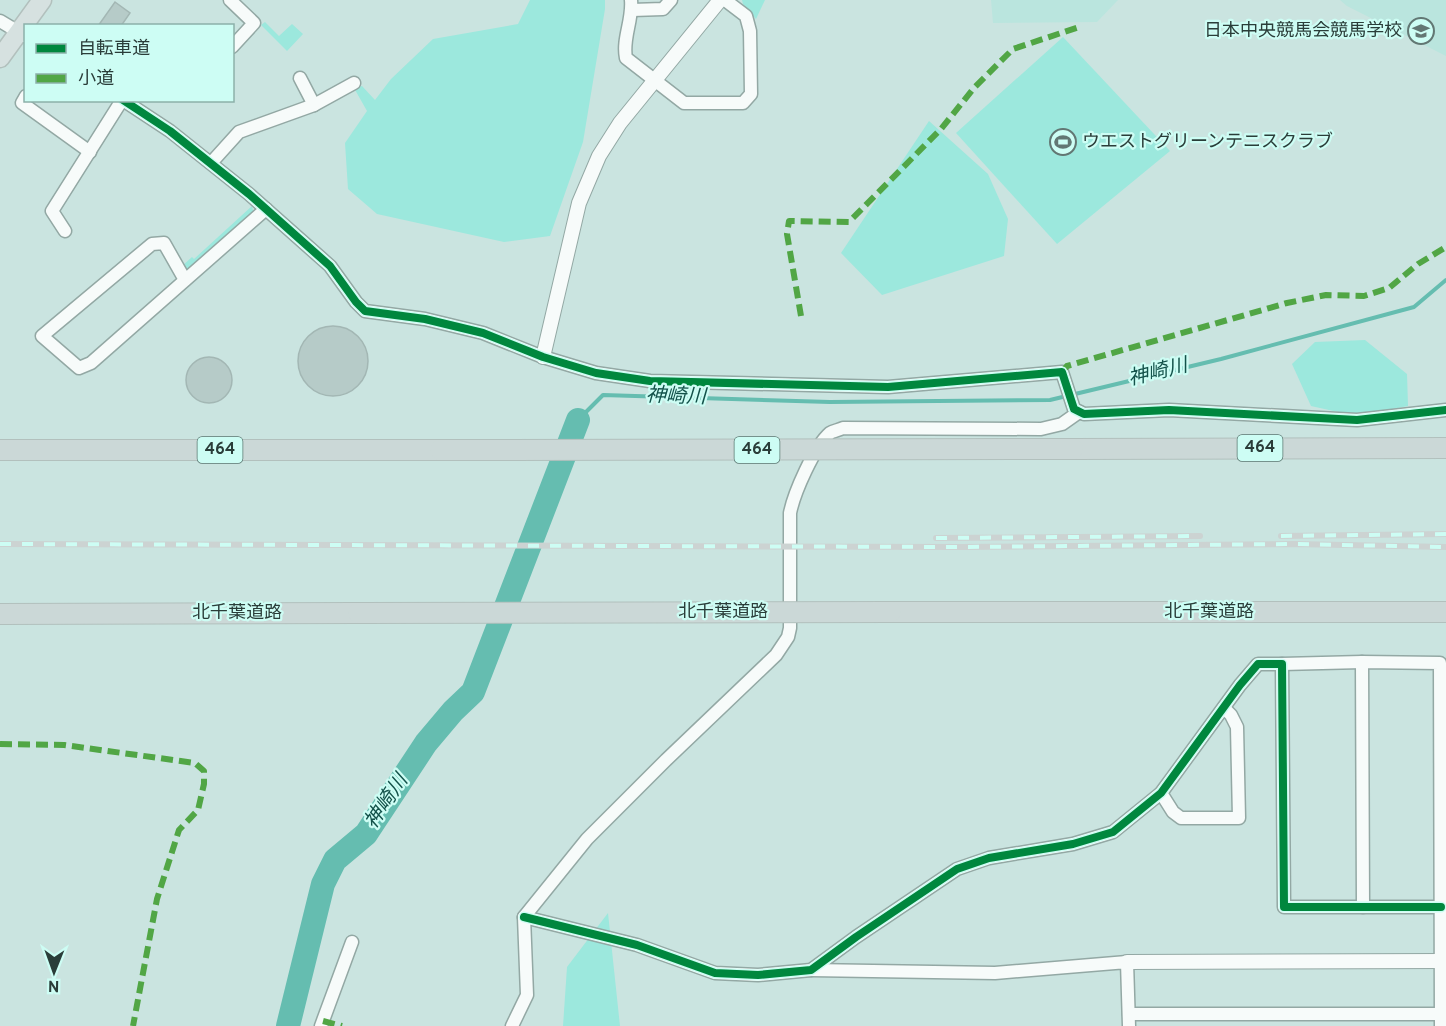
<svg xmlns="http://www.w3.org/2000/svg" width="1446" height="1026" font-family="Overpass,'Noto Sans JP',sans-serif">
<rect width="100%" height="100%" fill="#cae4e0"/>
<!-- built -->
<g fill="#bae5de">
<path d="M991,0H1118L1097,22L993,23Z"/>
<path d="M1340,0H1446V56L1347,6Z"/>
</g>
<!-- green -->
<g fill="#9ce8dd">
<path d="M530,0H605V9L583,142L550,236L504,242L377,214L348,189L345,143L367,111L354,88L362,86L375,100L391,79L433,39L518,24Z"/>
<path d="M742,0H765L756,19L743,4Z"/>
<path d="M265,22L279,36L292,24L303,34L287,51L261,25Z"/>
<path d="M1063,37L1170,151L1057,244L956,133Z"/>
<path d="M929,121L988,174L1008,219L1004,256L882,295L841,253Z"/>
<path d="M252,206L254,215L190,272L184,271L181,267L192,257L194,259Z"/>
<path d="M1365,340L1407,374L1408,406L1356,416L1311,406L1292,364L1315,342Z"/>
<path d="M608,913L620,1026H563L567,967Z"/>
</g>
<g fill="none" stroke-linecap="round" stroke-linejoin="round">
<!-- stream -->
<path stroke="#65bdb0" stroke-width="4" d="M578,420L603,395L830,402L1050,400L1221,359L1414,307L1446,280"/>
<!-- river -->
<path stroke="#65bdb0" stroke-width="24" d="M288,1026L323,884L335,860L366,834L426,743L453,711L473,692L578,420"/>
</g>
<!-- building -->
<g fill="#b6cbc8" stroke="#a3b7b4" stroke-width="1.5">
<path d="M115,2L130,13L121,26H98Z"/>
<circle cx="333" cy="361" r="35"/>
<circle cx="209" cy="380" r="23"/>
</g>
<g fill="none" stroke-linecap="round" stroke-linejoin="round">
<defs>
<g id="minor">
<path d="M230,0L254,23L232,47"/>
<path d="M631,0C633,20 622,39 626,58L684,103H743L751,94L750,31L746,16L725,0"/>
<path d="M632,10L663,9L671,0"/>
<path d="M0,21L25,36"/>
<path d="M300,78L314,105"/>
<path d="M26,96L22,103L90,152"/>
<path d="M123,100L170,131L249,194L330,266L356,302L365,311L425,319L483,333L543,357L596,373L650,381L888,387L1062,372L1074,409L1084,414L1169,410L1357,420L1446,410"/>
<path d="M211,163L239,132L314,105L354,83"/>
<path d="M65,231L52,211L122,100"/>
<path d="M185,280L164,243L152,244L42,336L79,368L91,363L266,209"/>
<path d="M1282,664L1362,662"/>
<path d="M1161,793L1173,812L1181,818H1239L1237,727L1231,715L1224,708"/>
<path d="M1363,907L1362,662L1440,663L1441,1026"/>
<path d="M524,917L637,945L715,973L758,975L811,970L856,937L957,869L989,858L1073,844L1113,832L1161,793L1240,685L1258,664H1282L1284,907H1441"/>
<path d="M811,970L995,973L1127,962L1129,1026"/>
<path d="M1129,1014H1441L1446,1016"/>
<path d="M321,1026L352,942"/>
<path d="M512,1026L527,995L524,917L587,839L666,760L776,655L788,637L790,628V513C794,493 814,447 830,433C833,431 839,430 843,428L1041,429L1062,424L1079,412"/>
</g>
<g id="tertiary">
<path d="M543,357L579,203L599,156L620,123L720,0"/>
<path d="M1127,962L1446,961"/>
</g>
<path id="primary" d="M0,58L42,0"/>
<g id="trunk">
<path d="M1073,449L1446,448"/>
<path d="M0,450H440"/>
<path d="M891,612H1446"/>
<path d="M0,614L358,613"/>
</g>
</defs>
<!-- minor casing -->
<use href="#minor" stroke="#93a8a4" stroke-width="15"/>
<!-- tertiary casing -->
<use href="#tertiary" stroke="#93a8a4" stroke-width="16"/>
<!-- primary casing -->
<use href="#primary" stroke="#b2c0bd" stroke-width="21"/>
<!-- trunk casing -->
<use href="#trunk" stroke="#b2c0bd" stroke-width="22"/>
<!-- minor -->
<use href="#minor" stroke="#f7fbfa" stroke-width="12"/>
<!-- tertiary -->
<use href="#tertiary" stroke="#f7fbfa" stroke-width="14"/>
<!-- primary -->
<use href="#primary" stroke="#d6e1e0" stroke-width="18"/>
<!-- trunk -->
<use href="#trunk" stroke="#cbd8d7" stroke-width="20"/>
<defs>
<g id="rail">
<path d="M1281,536L1446,534"/>
<path d="M936,538L1200,536"/>
<path d="M0,544L962,547L1294,544L1446,547"/>
</g>
</defs>
<!-- rail casing -->
<use href="#rail" stroke="#ccd3d2" stroke-width="6"/>
<!-- rail -->
<use href="#rail" stroke="#cdfdf4" stroke-width="4" stroke-dasharray="11" stroke-linecap="butt"/>
<defs>
<g id="trunk-bridge">
<path d="M440,450L1073,449"/>
<path d="M358,613L891,612"/>
</g>
</defs>
<!-- trunk-bridge casing -->
<use href="#trunk-bridge" stroke="#b2c0bd" stroke-width="22" stroke-linecap="butt"/>
<!-- trunk-bridge -->
<use href="#trunk-bridge" stroke="#cbd8d7" stroke-width="20"/>
<!-- quiet -->
<g stroke="#51a645" stroke-width="6" stroke-dasharray="12 6" stroke-linecap="butt">
<path d="M801,316L787,234L789,221L849,222L941,129L974,88L1013,49L1082,26"/>
<path d="M1062,372L1067,366L1287,303L1326,295L1364,296L1389,288L1418,264L1446,247"/>
<path d="M0,744L64,745L195,763L204,771V784L198,810L179,830L157,899L133,1026"/>
<path d="M323,1021L342,1026"/>
</g>
<defs>
<g id="cycleway">
<path d="M123,100L170,131L249,194L330,266L356,302L365,311L425,319L483,333L543,357L596,373L650,381L888,387L1062,372L1074,409L1084,414L1169,410L1357,420L1446,410"/>
<path d="M524,917L637,945L715,973L758,975L811,970L856,937L957,869L989,858L1073,844L1113,832L1161,793L1240,685L1258,664H1282L1284,907H1441"/>
</g>
</defs>
<!-- cycleway casing -->
<use href="#cycleway" stroke="#cdfdf4" stroke-width="11"/>
<!-- cycleway -->
<use href="#cycleway" stroke="#00873e" stroke-width="8"/>
</g>
<!-- icons -->
<defs>
<symbol id="university-ring" viewBox="-11 -11 22 22"><circle r="9.5" fill="#cdfdf4" stroke="#627773" stroke-width="1.5"/><path d="M0-5L7-2L0 1L-7-2ZM-4 1L0 2.5L4 1V4Q0 6-4 4Z" fill="#627773"/></symbol>
<symbol id="stadium-ring" viewBox="-11 -11 22 22"><circle r="9.5" fill="#cdfdf4" stroke="#627773" stroke-width="1.5"/><path d="M0-5a6.5 5 0 1 0 0 10a6.5 5 0 1 0 0-10ZM-3.5-1.8h7v3.6h-7Z" fill="#627773"/></symbol>
</defs>
<g fill-rule="evenodd">
<use href="#university-ring" x="1406" y="16" width="30" height="30"/>
<use href="#stadium-ring" x="1048" y="127" width="30" height="30"/>
</g>
<g text-anchor="middle" dominant-baseline="central" stroke-width="4.5" stroke-linejoin="round" paint-order="stroke">
<!-- shield labels -->
<g fill="#cdfdf4" stroke="#5b7771" stroke-width="1.5">
<rect x="1237.5" y="435" width="45" height="26" rx="4.5"/>
<rect x="197.5" y="437" width="45" height="26" rx="4.5"/>
<rect x="734.5" y="437" width="45" height="26" rx="4.5"/>
</g>
<g font-size="16" font-weight="bold" fill="#2a3d39">
<text x="1260" y="448">464</text>
<text x="220" y="450">464</text>
<text x="757" y="450">464</text>
</g>
<!-- poi labels -->
<g font-size="18" fill="#2a3d39" stroke="#cdfdf4" text-anchor="end">
<text x="1402" y="31">日本中央競馬会競馬学校</text>
<text x="1082" y="142" text-anchor="start">ウエストグリーンテニスクラブ</text>
</g>
<!-- street labels -->
<g font-size="18" fill="#2a3d39" stroke="#cdfdf4">
<text x="723" y="612">北千葉道路</text>
<text x="1209" y="612">北千葉道路</text>
<text x="237" y="613">北千葉道路</text>
</g>
<!-- water labels -->
<g font-size="20" font-style="italic" fill="#13524a" stroke="#cdfdf4">
<text transform="translate(1158 373) rotate(-14)">神崎川</text>
<text transform="translate(676 397) rotate(2)">神崎川</text>
<text transform="translate(387 802) rotate(-56)">神崎川</text>
</g>
</g>
<!-- legend -->
<rect x="24" y="24" width="210" height="78" fill="#cdfdf4" stroke="#8cb0a9" stroke-width="1.5"/>
<rect x="36" y="44" width="30" height="9" fill="#00873e" stroke="#8cb0a9" stroke-width="1.5"/>
<text x="78" y="54" font-size="18" fill="#2a3d39">自転車道</text>
<rect x="36" y="74" width="30" height="9" fill="#51a645" stroke="#8cb0a9" stroke-width="1.5"/>
<text x="78" y="84" font-size="18" fill="#2a3d39">小道</text>
<!-- north arrow -->
<g transform="translate(54 972) rotate(181)" stroke="#cdfdf4" stroke-width="4.5" paint-order="stroke">
<path d="M0-4.5L10 22L0 15L-10 22Z" fill="#2a3d39"/>
<text y="-9" font-size="16" font-weight="bold" text-anchor="middle" fill="#2a3d39">N</text>
</g>
</svg>
